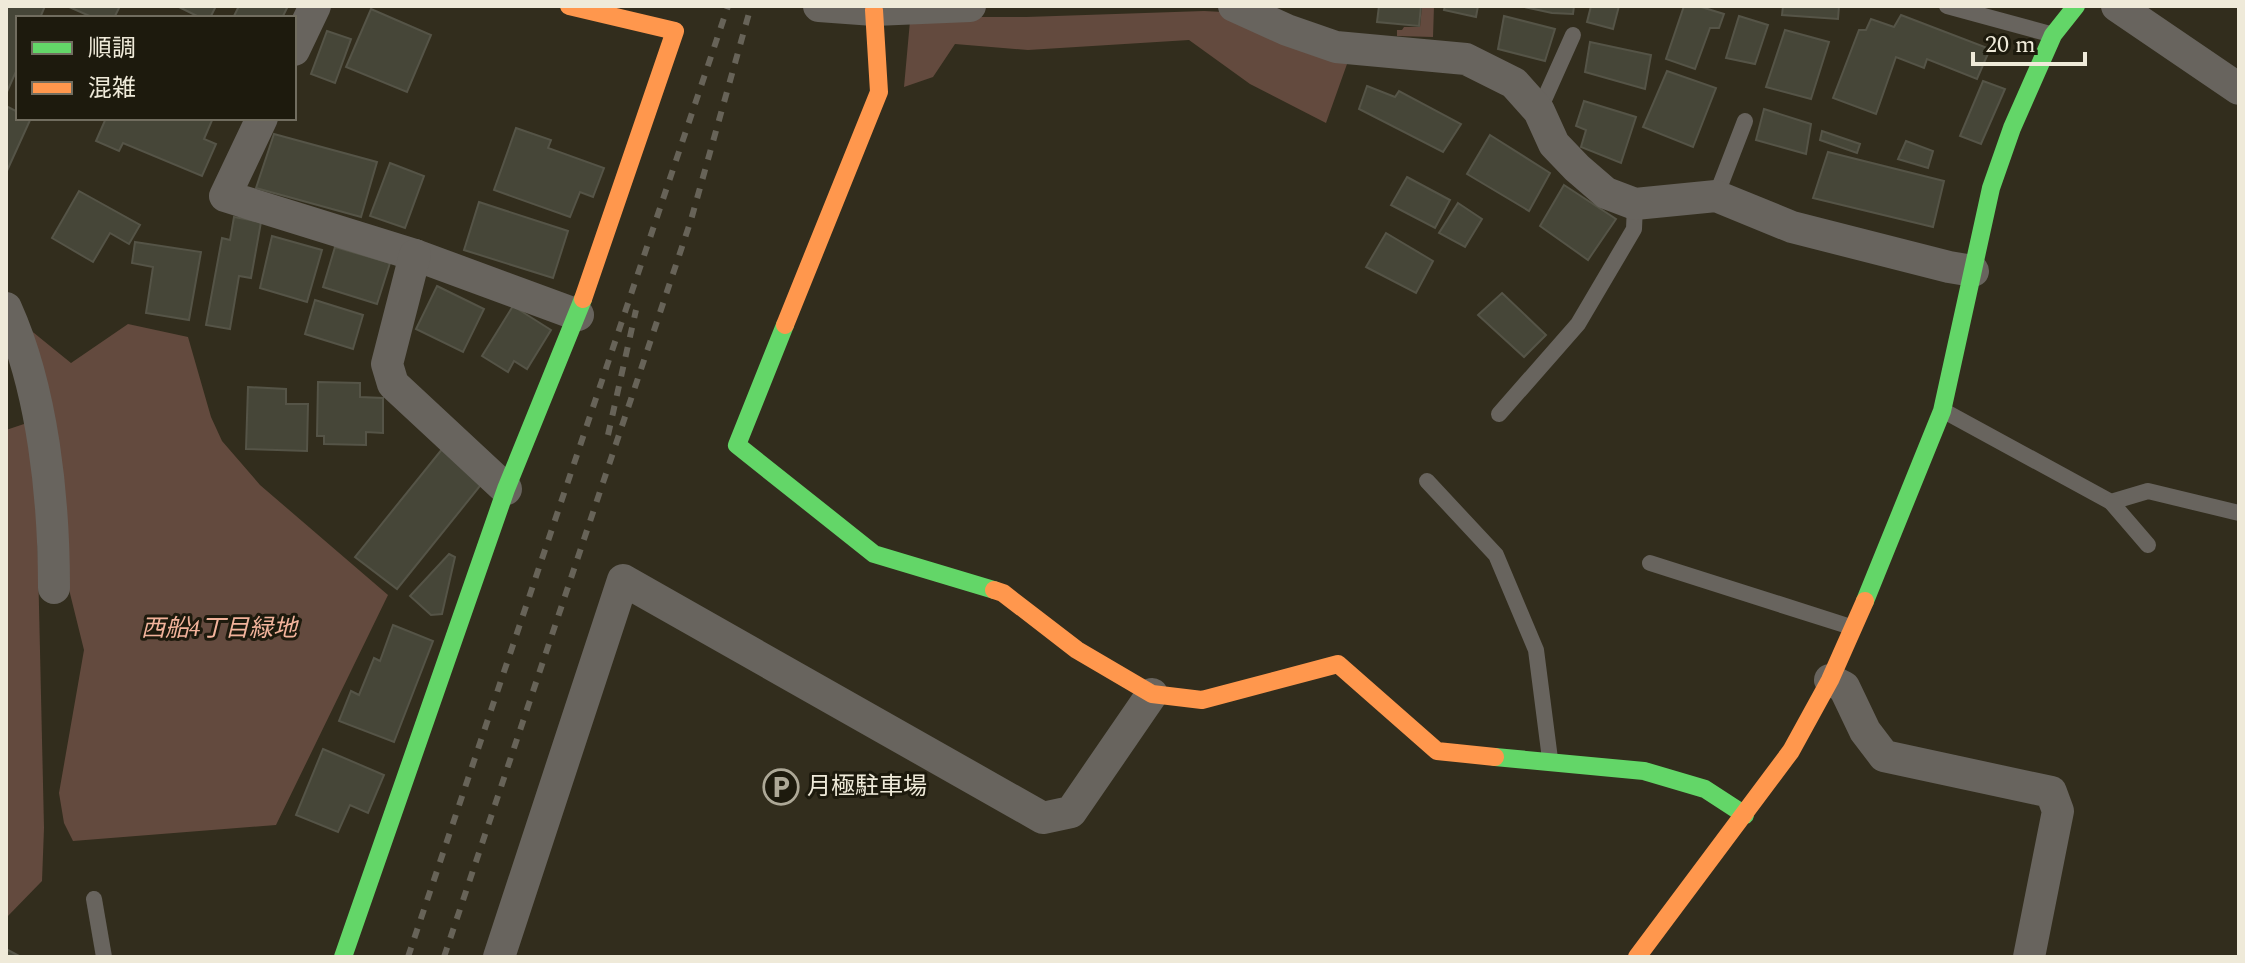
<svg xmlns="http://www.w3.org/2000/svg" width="2245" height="963" font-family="Spectral,'Noto Sans JP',serif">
<rect width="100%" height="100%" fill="#322d1d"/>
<!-- green -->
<g fill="#634a3e">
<path d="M1422,6H1434L1433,37L1397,36V30H1402L1404,27H1420Z"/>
<path d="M1204,11L1223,12L1347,64L1326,123L1250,84L1189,40L1028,50L955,44L933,77L904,87L910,21L950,17H1026Z"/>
<path d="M18,320L71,363L128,324L188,337L211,417L222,441L260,485L388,595L276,825L73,841L64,823L59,793L84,650L57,541Z"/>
<path d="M27,423L37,518L44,828L42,881L6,918V430Z"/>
</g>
<!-- building -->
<g fill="#464638" stroke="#555447" stroke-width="2">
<path d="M6,6H45L40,18H18V67L6,94Z"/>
<path d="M67,6H120L114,18H94Z"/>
<path d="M177,6H216L210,18H201Z"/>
<path d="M239,6H288L282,18H233Z"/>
<path d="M1379,6H1421L1419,26L1377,22Z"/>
<path d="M1445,6H1478L1476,17L1444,10Z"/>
<path d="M1520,6H1574L1573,14L1552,13Z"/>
<path d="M1591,6H1619L1613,29L1587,22Z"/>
<path d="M1684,6H1698L1724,14L1719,28H1710L1695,69L1666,59Z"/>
<path d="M1783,6H1839L1838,19L1782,15Z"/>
<path d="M371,9L431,35L407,92L346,67Z"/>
<path d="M1901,15L1990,49L1977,79L1927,59L1924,68L1896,57L1876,114L1833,98L1859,30H1866L1871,19L1894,27Z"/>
<path d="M1504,16L1555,29L1545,61L1498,49Z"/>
<path d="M1739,16L1768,25L1755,64L1726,58Z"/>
<path d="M1785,30L1829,42L1811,99L1766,87Z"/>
<path d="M327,31L351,39L335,83L311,74Z"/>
<path d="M1590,42L1651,55L1645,89L1585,72Z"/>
<path d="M1667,71L1716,88L1693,147L1643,127Z"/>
<path d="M1983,81L2005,89L1981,144L1960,136Z"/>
<path d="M1367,86L1395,97L1399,91L1461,124L1443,152L1359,109Z"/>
<path d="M1584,101L1636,117L1621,163L1581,147L1586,130L1576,126Z"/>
<path d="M6,106L18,112V118H31L6,173Z"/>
<path d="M1764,109L1811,124L1806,154L1756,140Z"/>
<path d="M106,118H213L204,139L216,144L202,176L123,143L119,151L96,141Z"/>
<path d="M516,128L551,140L548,148L604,168L593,197L580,192L570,217L494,190Z"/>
<path d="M1822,131L1860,144L1857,153L1820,140Z"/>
<path d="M274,134L377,162L361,217L256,188Z"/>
<path d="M1490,135L1550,173L1529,211L1467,174Z"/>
<path d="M1906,141L1933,151L1928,168L1898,159Z"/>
<path d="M1828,152L1944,181L1933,227L1813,198Z"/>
<path d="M390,163L424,176L405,228L370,216Z"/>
<path d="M1407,177L1450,200L1435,228L1391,205Z"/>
<path d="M1564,185L1616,219L1588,260L1540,226Z"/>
<path d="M79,191L140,225L129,244L110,233L93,262L52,238Z"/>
<path d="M479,202L568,231L553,278L464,250Z"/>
<path d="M1458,203L1482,219L1465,247L1439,233Z"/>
<path d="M234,217L261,222L251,278L239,276L230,329L206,325L222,238L230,240Z"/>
<path d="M1386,233L1433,261L1416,293L1366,267Z"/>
<path d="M272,236L322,250L307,302L260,288Z"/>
<path d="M135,242L201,252L189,320L146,313L153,267L132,263Z"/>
<path d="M335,247L390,263L377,304L323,287Z"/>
<path d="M437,286L484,309L463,352L416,329Z"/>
<path d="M1502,293L1546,335L1524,357L1478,315Z"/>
<path d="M315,300L363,315L353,349L305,334Z"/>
<path d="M513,306L551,330L527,369L514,361L508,372L482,356Z"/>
<path d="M318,382L360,383V397L383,398V433L366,432V445L324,444V436H317Z"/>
<path d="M248,387L286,389V404H308L307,451L246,449Z"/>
<path d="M443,448L484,481L397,589L355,557Z"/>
<path d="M449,554L455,557L442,614L431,615L410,596Z"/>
<path d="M393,625L433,641L394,742L339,721L351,691L359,695L374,658L380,661Z"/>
<path d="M323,749L384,775L368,813L350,805L338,832L296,815Z"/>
<path d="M6,949L21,957H6Z"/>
</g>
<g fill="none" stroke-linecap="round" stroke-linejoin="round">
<!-- lane -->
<g stroke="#68645e" stroke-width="16">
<path d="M1947,6L2050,34"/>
<path d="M1539,111L1573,35"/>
<path d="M1716,196L1745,121"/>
<path d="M1944,411L2111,502L2148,491L2239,513"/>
<path d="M1499,414L1578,324L1634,229L1635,204"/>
<path d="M1427,481L1496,555L1536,650L1550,759"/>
<path d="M2111,502L2148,545"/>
<path d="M1650,563L1851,627"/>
<path d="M94,899L104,957"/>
</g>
<!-- street -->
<g stroke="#68645e" stroke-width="32">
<path d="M819,6L874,10L970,6"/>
<path d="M1234,6L1287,30L1336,47L1466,59L1514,83L1539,111L1554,144L1577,168L1606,193L1635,204L1716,196L1792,227L1949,267L1973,271"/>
<path d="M2117,6L2239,89"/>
<path d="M294,50L315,6"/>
<path d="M262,118L225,196L415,255L578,315"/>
<path d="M415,255L387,364L393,384L506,489"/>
<path d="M6,308C43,390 54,498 54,588"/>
<path d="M1830,680L1844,687L1865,731L1884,756L2051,792L2058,811L2029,957"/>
<path d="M499,957L623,580L1043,818L1071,812L1152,694"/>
</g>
<!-- fast -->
<g stroke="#63d668" stroke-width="18">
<path d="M785,325L737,445L874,554L994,590"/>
<path d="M1865,601L1942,411L1991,188L2012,128L2053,35L2076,6"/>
<path d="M1495,757L1644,771L1705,789L1745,815"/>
<path d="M343,957L506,489L583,299"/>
</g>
<!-- slow -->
<g stroke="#ff974d" stroke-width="18">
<path d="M569,6L675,31L583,299"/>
<path d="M785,325L879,92L874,10"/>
<path d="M994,590L1003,593L1077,650L1152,694L1202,700L1338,664L1437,751L1495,757"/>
<path d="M1637,957L1791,751L1830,680L1865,601"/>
</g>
<!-- rail -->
<g stroke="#676358" stroke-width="6" stroke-dasharray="10 10" stroke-linecap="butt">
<path d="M608,435L636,310"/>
<path d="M408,957L728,6"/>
<path d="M444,957L691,220L751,6"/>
</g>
</g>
<!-- icons -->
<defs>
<symbol id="parking-ring" viewBox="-11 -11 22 22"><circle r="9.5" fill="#1d1a0d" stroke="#ada897" stroke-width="1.5"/><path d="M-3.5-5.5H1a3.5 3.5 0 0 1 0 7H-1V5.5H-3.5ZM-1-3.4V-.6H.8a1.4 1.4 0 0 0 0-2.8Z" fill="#ada897"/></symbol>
</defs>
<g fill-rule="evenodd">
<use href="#parking-ring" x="761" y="767" width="40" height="40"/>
</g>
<g text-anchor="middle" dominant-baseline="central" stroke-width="6" stroke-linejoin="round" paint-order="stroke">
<!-- park labels -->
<g font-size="24" font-style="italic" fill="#f2b39b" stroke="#1d1a0d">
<text x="219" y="629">西船4丁目緑地</text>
</g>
<!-- poi labels -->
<g font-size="24" fill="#efead9" stroke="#1d1a0d" text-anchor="start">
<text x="807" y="787">月極駐車場</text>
</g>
</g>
<!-- border -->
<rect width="2245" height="963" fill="none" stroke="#efead9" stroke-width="16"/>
<!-- legend -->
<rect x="16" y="16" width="280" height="104" fill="#1d1a0d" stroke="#716d5f" stroke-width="2"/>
<rect x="32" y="42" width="40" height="12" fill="#63d668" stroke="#716d5f" stroke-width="2"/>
<text x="88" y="56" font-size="24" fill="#efead9">順調</text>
<rect x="32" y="82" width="40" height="12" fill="#ff974d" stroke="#716d5f" stroke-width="2"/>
<text x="88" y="96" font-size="24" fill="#efead9">混雑</text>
<!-- scale -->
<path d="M1973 52v12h112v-12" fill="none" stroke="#efead9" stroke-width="4"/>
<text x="1985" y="52" font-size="24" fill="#efead9" stroke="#1d1a0d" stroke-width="6" paint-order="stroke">20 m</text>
</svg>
